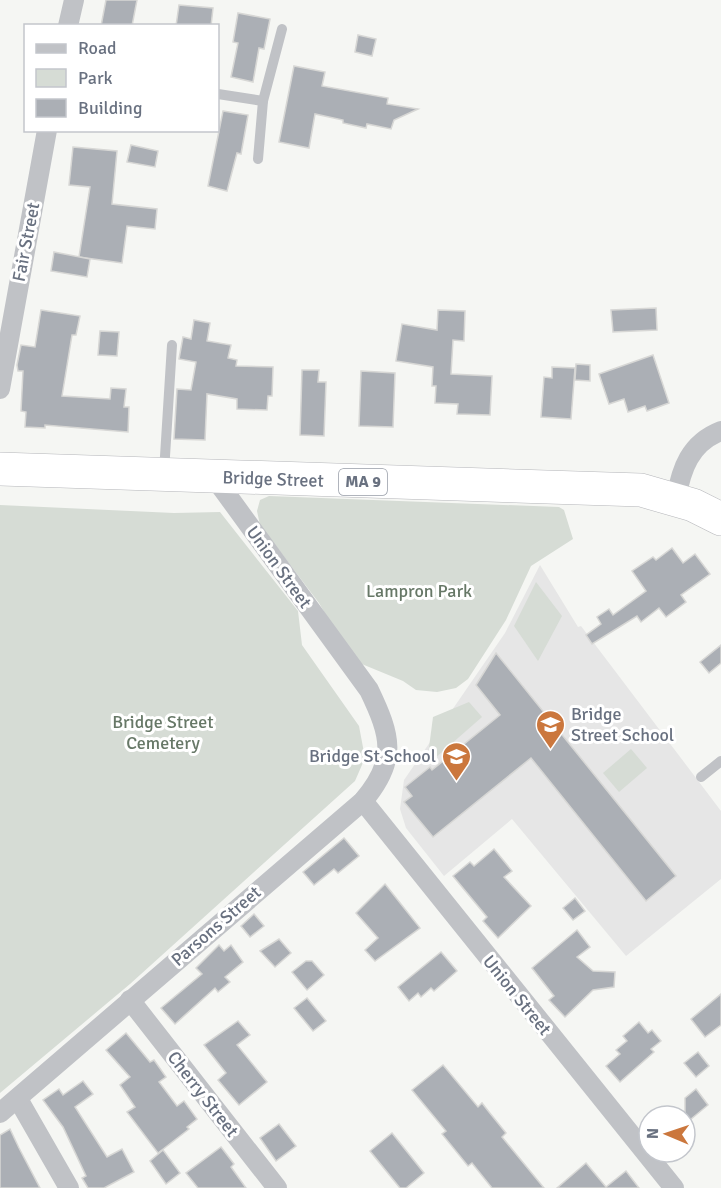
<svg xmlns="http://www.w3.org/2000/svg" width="721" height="1188" font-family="Signika,sans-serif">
<rect width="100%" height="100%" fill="#f5f6f3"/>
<!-- built -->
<path fill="#e6e6e6" d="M540,565L578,627L581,626L721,811V879L626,956L512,819L444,876L406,828L400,809L404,780L505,633Z"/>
<!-- green -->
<g fill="#d6dcd5">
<path d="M269,496L559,507L564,510L573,539L531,566L506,620L468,679L456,688L437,692L416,690L403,681L352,660L319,603L260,525L257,511L260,500Z"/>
<path d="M0,505L174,513L220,512L298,611L302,645L359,726L365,758L355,781L130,984L0,1093Z"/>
<path d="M536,582L562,616L538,661L514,626Z"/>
<path d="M469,702L482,717L434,759L428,755L433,717Z"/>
<path d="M631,749L647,768L619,792L603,773Z"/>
</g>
<!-- building -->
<g fill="#abafb5" stroke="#d7d7d5" stroke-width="1.5">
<path d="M106,0H137L132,26H101Z"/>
<path d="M179,5L213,8L211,26H176Z"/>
<path d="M238,13L270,19L264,49L259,48L253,82L231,77L238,43L233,42Z"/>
<path d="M358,35L376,39L372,56L355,52Z"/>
<path d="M294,66L325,72L322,86L388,98L387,104L418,109L394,120L391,129L367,124L366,128L343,123V120L315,114L309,148L279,142Z"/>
<path d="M223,111L248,115L241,154L237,153L227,191L208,186Z"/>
<path d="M131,145L158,151L155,167L127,162Z"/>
<path d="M73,147L117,151L112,204L157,209L155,229L127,226L122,263L79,257L90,187L69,185Z"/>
<path d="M54,252L90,259L87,277L51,271Z"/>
<path d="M656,308L657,330L613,332L611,310Z"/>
<path d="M41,310L80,316L76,335H72L62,396L110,399L111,388L126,389L124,407H129L128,432L45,425V428L25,427L26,412L21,411L23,371H18L17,365L21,345L35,347Z"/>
<path d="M438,310L465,311L464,341L453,340L451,374L492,376L490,415L457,414L458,404L435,403L436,386H432L433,367L396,361L402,324L437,330Z"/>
<path d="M194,320L210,323L207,341L231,345L228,358L237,360L236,366L273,367L272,396H268L267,410L237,409V399L207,394L205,440L174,439L177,389L191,390L196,362L179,359L183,337L191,339Z"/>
<path d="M100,331L119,332L117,356L98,355Z"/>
<path d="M653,355L669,403L647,411L645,406L628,412L624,399L609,404L599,374Z"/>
<path d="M576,364L590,365V381L575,380Z"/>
<path d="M552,367L575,368L571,419L541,417L544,377L552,378Z"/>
<path d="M302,370H319L318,382H326L324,436L300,435Z"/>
<path d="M361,371L395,373L393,427L359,426Z"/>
<path d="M672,548L683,563L695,554L710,574L681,595L686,602L666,617L659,608L641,622L637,616L592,644L586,635L601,624L597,617L609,609L613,615L646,591L632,571L653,557L656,560Z"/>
<path d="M721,645V663L709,673L700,662Z"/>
<path d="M496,653L676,876L646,901L531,758L433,837L404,802L412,796L405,787L430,767L432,770L500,715L476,685Z"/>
<path d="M344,838L359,856L338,873L334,869L314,885L303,872Z"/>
<path d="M494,849L512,871L504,877L531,906L498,938L483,921L487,917L453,876L470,862L474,866Z"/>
<path d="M385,884L420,928L375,961L365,950L378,938L356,913Z"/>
<path d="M575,898L585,911L573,920L563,908Z"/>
<path d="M254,914L264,926L250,937L241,926Z"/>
<path d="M577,930L590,947L577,957L593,971L615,972L614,987L593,990L565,1017L549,1000L554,996L532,968Z"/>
<path d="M279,939L291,953L275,967L260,951Z"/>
<path d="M219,945L224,951L231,945L243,962L225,977L230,982L218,992L215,988L175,1024L161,1008L202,974L196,968Z"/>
<path d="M441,952L457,971L434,991L431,988L421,997L418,993L409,1001L398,987Z"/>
<path d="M306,961H312L324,975L307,990L292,972Z"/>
<path d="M721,994V1025L705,1037L691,1019Z"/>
<path d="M307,998L326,1021L313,1031L294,1008Z"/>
<path d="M238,1021L250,1035L237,1045L267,1082L239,1105L218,1080L226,1073L204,1045Z"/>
<path d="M639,1022L648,1033L652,1030L661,1041L651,1049L654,1052L620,1082L606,1066L620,1054L616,1050L627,1041L623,1036Z"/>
<path d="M126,1033L150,1062L154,1060L166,1077L159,1082L177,1106L184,1101L197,1119L187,1127L189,1129L158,1153L127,1112L135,1107L120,1085L130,1077L106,1050Z"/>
<path d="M698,1052L709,1066L696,1077L684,1063Z"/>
<path d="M443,1065L478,1107L482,1103L489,1112L506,1133L502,1137L544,1188H492L472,1163L468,1166L442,1134L446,1131L412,1090Z"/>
<path d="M83,1081L93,1094L75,1107L107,1157L122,1149L134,1172L104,1188H88L82,1178L86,1176L63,1127L43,1100L59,1089L63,1095Z"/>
<path d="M696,1089L708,1105L685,1124V1098Z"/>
<path d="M279,1124L296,1146L276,1161L260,1138Z"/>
<path d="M10,1129L19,1148L40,1188H0V1135Z"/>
<path d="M392,1133L424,1173L406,1188H400L370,1151Z"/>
<path d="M221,1147L234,1164L231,1167L246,1188H198L186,1173Z"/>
<path d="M163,1150L180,1173L166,1184L150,1161Z"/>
<path d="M586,1163L606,1187L626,1171L639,1188H557Z"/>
</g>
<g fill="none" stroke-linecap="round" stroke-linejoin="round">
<defs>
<path id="trunk" d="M0,469L641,490L693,505L721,519"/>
</defs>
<!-- trunk casing -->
<use href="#trunk" stroke="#b5b6ba" stroke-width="34"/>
<!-- service -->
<g stroke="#c0c2c6" stroke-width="10">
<path d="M218,94L263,101"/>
<path d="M258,159L263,101L282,29"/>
<path d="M164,472L172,345"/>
<path d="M701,777L721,761"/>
</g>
<!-- minor -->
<g stroke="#c0c2c6" stroke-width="20">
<path d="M68,26L74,0"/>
<path d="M0,389L47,130"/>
<path d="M676,499C681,469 690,443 721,431"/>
<path d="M363,801L674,1188"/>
<path d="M130,1000L277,1188"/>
<path d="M18,1099L69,1188"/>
<path d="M0,1113L363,801C398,760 391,736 369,690L214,477"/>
</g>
<!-- trunk -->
<use href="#trunk" stroke="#fff" stroke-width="33"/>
</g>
<!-- icons -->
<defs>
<symbol id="school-pin" viewBox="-11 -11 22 30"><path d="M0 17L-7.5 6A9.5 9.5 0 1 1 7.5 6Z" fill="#cb773d" stroke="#fff"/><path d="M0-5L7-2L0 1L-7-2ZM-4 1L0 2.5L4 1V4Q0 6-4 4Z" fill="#fff"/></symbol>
</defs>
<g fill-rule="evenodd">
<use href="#school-pin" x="534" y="708" width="33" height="45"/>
<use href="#school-pin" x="440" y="740" width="33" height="45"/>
</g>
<g text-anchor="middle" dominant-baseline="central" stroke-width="6" stroke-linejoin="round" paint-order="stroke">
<!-- shield labels -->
<rect fill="#fff" stroke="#969ca6" stroke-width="1.5" x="339" y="469" width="48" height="26" rx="4.5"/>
<g font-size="16" font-weight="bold" fill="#697180">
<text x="363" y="482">MA 9</text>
</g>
<!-- street labels -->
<g font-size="18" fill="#697180" stroke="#fff">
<text transform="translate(26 242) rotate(-79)">Fair Street</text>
<text transform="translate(273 479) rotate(2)">Bridge Street</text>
<text transform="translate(279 567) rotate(54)">Union Street</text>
<text transform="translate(216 926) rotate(-41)">Parsons Street</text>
<text transform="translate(517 995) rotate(51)">Union Street</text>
<text transform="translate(203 1094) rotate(52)">Cherry Street</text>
</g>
<!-- park labels -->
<g font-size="18" fill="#677867" stroke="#fff">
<text x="419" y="591">Lampron Park</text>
<text x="163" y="722">Bridge Street<tspan x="163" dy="21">Cemetery</tspan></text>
</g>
<!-- poi labels -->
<g font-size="18" fill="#697180" stroke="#fff" text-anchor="start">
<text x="571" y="714">Bridge<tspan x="571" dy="21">Street School</tspan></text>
<text x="436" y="756" text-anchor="end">Bridge St School</text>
</g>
</g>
<!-- legend -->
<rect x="24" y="24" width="195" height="108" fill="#ffffff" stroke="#c3c6cc" stroke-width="1.5"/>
<rect x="36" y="44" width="30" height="9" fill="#c0c2c6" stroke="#c3c6cc" stroke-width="1.5"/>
<text x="78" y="54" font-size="18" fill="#697180">Road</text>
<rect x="36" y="69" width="30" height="18" fill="#d6dcd5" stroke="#c3c6cc" stroke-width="1.5"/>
<text x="78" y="84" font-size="18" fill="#697180">Park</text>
<rect x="36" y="99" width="30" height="18" fill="#abafb5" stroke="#c3c6cc" stroke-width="1.5"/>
<text x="78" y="114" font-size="18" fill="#697180">Building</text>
<!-- north arrow -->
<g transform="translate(667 1134) rotate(272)"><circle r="28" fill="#ffffff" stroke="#c3c6cc" stroke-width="1.5"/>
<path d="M0-4.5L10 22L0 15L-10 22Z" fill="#cb773d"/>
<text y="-9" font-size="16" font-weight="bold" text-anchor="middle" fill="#697180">N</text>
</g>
</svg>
